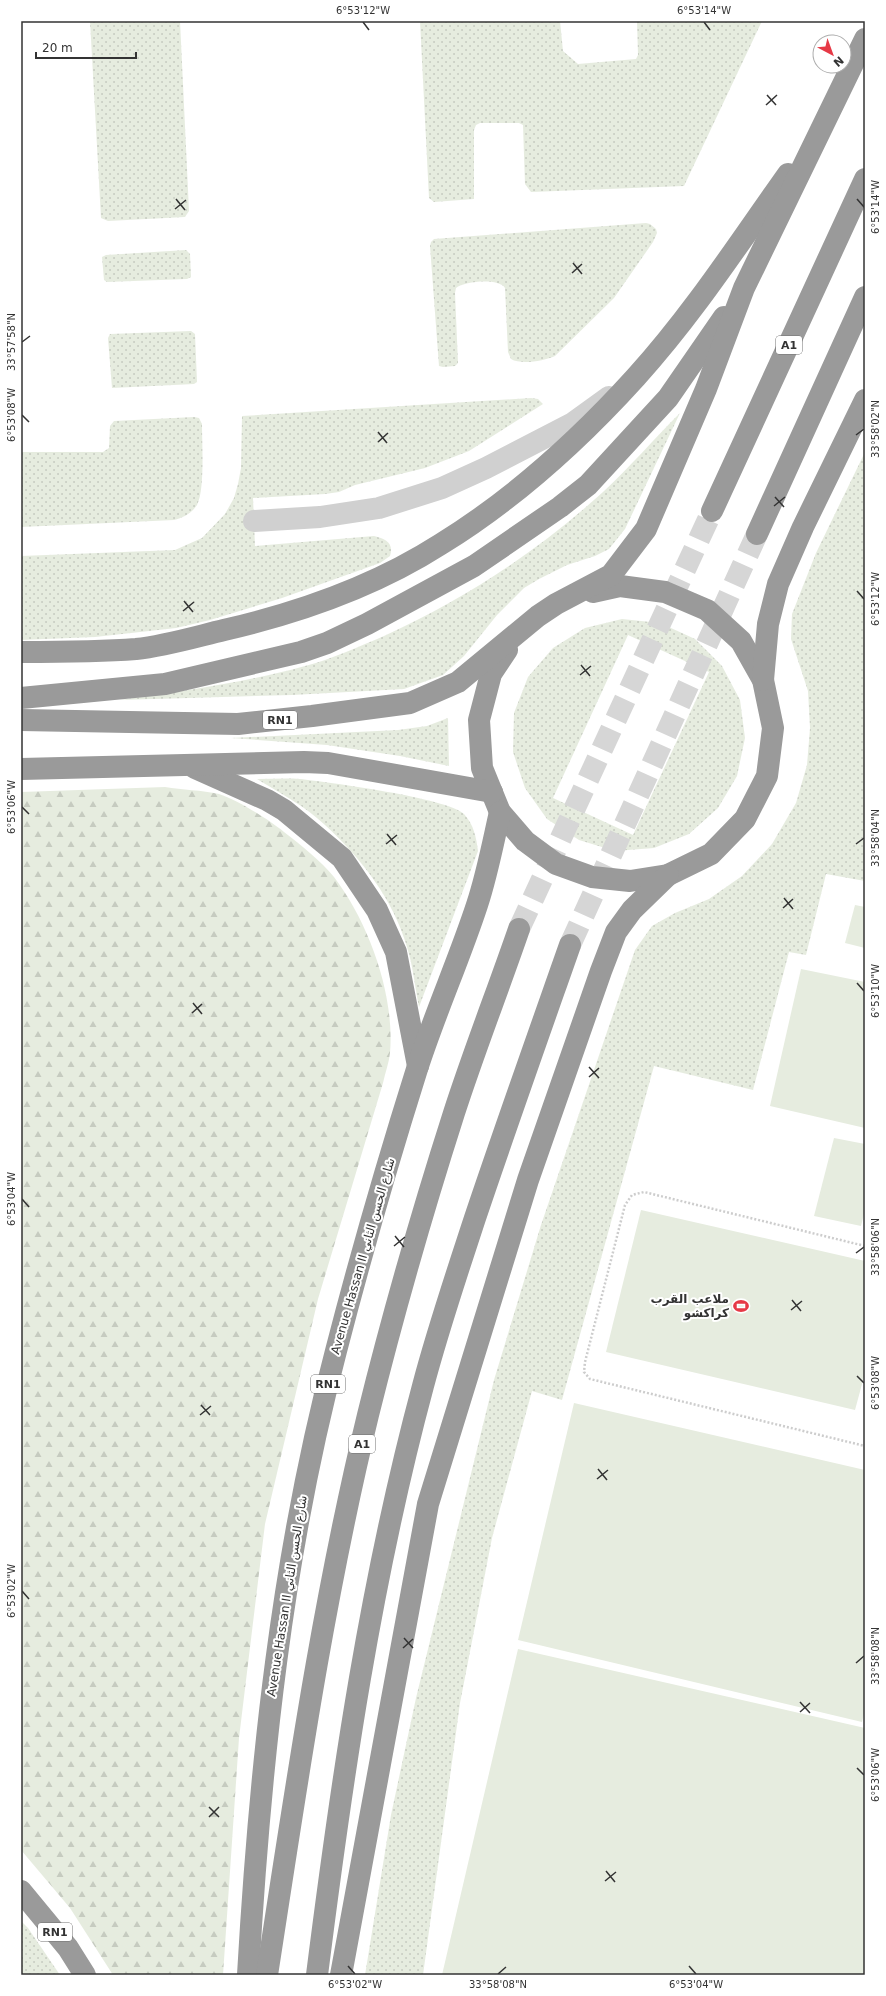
<svg xmlns="http://www.w3.org/2000/svg" width="886" height="1996" font-family="'DejaVu Sans',Cairo,sans-serif">
<defs>
<pattern id="grass-dots" width="8" height="8" patternUnits="userSpaceOnUse"><rect width="8" height="8" fill="#e6ecdf"/><path d="M2 2h.1M6 6h.1" fill="none" stroke="#c6cbc0" stroke-width="1.8" stroke-linecap="round"/></pattern>
<pattern id="forest-firs" width="22" height="20" patternUnits="userSpaceOnUse"><rect width="22" height="20" fill="#e6ecdf"/><path d="M5 1l3.5 6h-7zM16 11l3.5 6h-7z" fill="#c6cbc0"/></pattern>
</defs>
<rect width="100%" height="100%" fill="#fff"/>
<!-- grass -->
<g fill="url(#grass-dots)" fill-rule="evenodd">
<path d="M90,21H180L189,211L185,217L108,221L101,218Z"/>
<path d="M420,21H560L563,51L578,64L636,59L638,55L637,21H762L684,186L531,192L525,184L523,125L519,123H480L476,125L474,130V199L434,202L429,198Z"/>
<path d="M646,223L650,224L656,229L657,233L653,242L614,298L555,356C544,361 521,365 511,359L508,352L505,288C499,278 465,281 456,288L455,293L458,363L455,366L443,367L439,366L430,246L431,242L434,239Z"/>
<path d="M186,250L190,254L191,277L187,279L107,282L104,280L102,257L106,255Z"/>
<path d="M191,331L195,334L197,382L194,384L112,388L108,338L110,334Z"/>
<path d="M531,398L538,399L543,404L469,451L425,468L355,485L339,492L325,494L253,498L255,546L374,536C386,539 394,543 390,556L380,563L282,598L210,620L176,628L95,637L21,640V556L175,550L202,538L225,514L234,498L238,484L241,468L242,416Z"/>
<path d="M680,413L625,529L609,549L595,556L567,565L539,579L524,588L497,615L464,656L443,675L404,689L292,695L120,700C182,691 244,683 305,666C332,659 358,647 384,636C464,600 538,551 603,492C630,467 654,439 680,413Z"/>
<path d="M194,417L199,418L202,424C202,442 205,490 197,505C192,513 183,518 174,520L21,527V452H103L109,448L110,426L114,421Z"/>
<path d="M865,452V881L826,874L806,955L789,952L753,1090L654,1066L562,1400L532,1391L492,1538L460,1703L423,1975H365L391,1815L416,1698L494,1380L541,1225L635,950L652,926L675,913L709,899L742,876L772,844L796,803L807,765L810,728L808,691L791,639L792,614L816,553Z"/>
<path d="M622,619L660,623L695,639L722,666L740,700L745,738L737,776L718,808L689,834L654,848L615,851L579,840L547,819L525,788L513,752L514,713L528,677L553,648L585,628ZM628,635L709,672L633,835L553,798Z"/>
<path d="M448,718L449,766L400,756L327,745L231,738L398,730L427,726Z"/>
<path d="M257,779C271,779 286,778 300,779C327,782 448,798 464,814C474,825 476,837 478,851L419,1007C415,987 413,966 407,947C393,899 361,858 325,825C305,806 280,793 257,779Z"/>
<path d="M21,1921L28,1928L60,1975H21Z"/>
</g>
<!-- forest -->
<path fill="url(#forest-firs)" d="M165,787C182,790 202,790 219,794C238,800 269,820 284,832C301,845 321,861 334,877C369,923 395,995 390,1053C389,1063 385,1073 383,1083L318,1299L265,1524L239,1738L223,1975H113L70,1908L21,1850V792Z"/>
<!-- garden -->
<g fill="#e6ecdf">
<path d="M855,905L865,907V948L845,943Z"/>
<path d="M801,969L865,982V1128L770,1106Z"/>
<path d="M834,1138L865,1144V1210L861,1226L814,1216Z"/>
<path d="M641,1210L865,1261V1373L855,1410L606,1352Z"/>
<path d="M574,1403L865,1470V1710L862,1722L518,1640Z"/>
<path d="M518,1649L865,1728V1975H442Z"/>
</g>
<g fill="none" stroke-linecap="round" stroke-linejoin="round">
<!-- highway-tunnel -->
<g stroke="#d6d6d6" stroke-width="22" stroke-dasharray="22 11" stroke-linecap="butt">
<path d="M519,929L712,511"/>
<path d="M570,945L757,534"/>
</g>
<!-- path -->
<path stroke="#cdcdcd" stroke-width="2.5" stroke-dasharray="2 2" stroke-linecap="butt" d="M865,1246L644,1192L632,1195L625,1205L585,1362L584,1372L590,1379L865,1446"/>
<!-- minor -->
<path stroke="#d0d0d0" stroke-width="22" d="M254,521L320,517L379,508L442,488L486,468L573,423L609,397"/>
<!-- highway -->
<g stroke="#9a9a9a" stroke-width="22">
<path d="M712,511L865,179"/>
<path d="M757,534L865,297"/>
<path d="M507,650L491,674L479,720L482,768L500,812L525,841L556,864L592,877L630,881L668,875L711,854L745,819L767,776L773,728L763,680L741,641L707,610L665,592L620,586L593,592"/>
<path d="M21,652C59,652 98,652 136,649C165,646 195,637 224,630C298,613 377,585 441,544C514,499 579,440 636,377C693,314 739,243 788,174"/>
<path d="M763,680L768,624L778,584L803,527L865,400"/>
<path d="M21,698L165,684L301,652L327,643L367,624L474,566L560,507L588,485L668,398L724,317"/>
<path d="M21,720L238,724L312,716L410,703L458,682L538,616L556,604L611,575L646,529L706,389L744,288L865,39"/>
<path d="M195,768L267,800L284,810L342,858L377,910L396,952L418,1066"/>
<path d="M21,769L304,762L328,763L492,792"/>
<path d="M21,1891L68,1948L85,1975"/>
<path d="M248,1975C260,1765 282,1555 336,1351C360,1258 388,1161 417,1069C435,1013 459,960 477,905C487,875 493,843 500,812"/>
<path d="M267,1975C296,1788 323,1600 368,1415C393,1314 422,1213 454,1113C474,1051 498,990 519,929"/>
<path d="M317,1975C342,1777 371,1579 423,1386C438,1329 457,1273 475,1218C506,1126 538,1036 570,945"/>
<path d="M341,1975L428,1504L528,1180L601,971L616,932L632,910L668,875"/>
</g>
</g>
<!-- ticks -->
<path fill="none" stroke="#333" stroke-width="1.5" d="M363,22L369,30M704,22L710,30M767,95L776,105M766,105L777,95M176,199L185,210M857,199L864,207M175,209L186,200M573,263L582,274M572,273L582,264M22,342L30,336M22,415L29,422M378,432L387,443M856,435L864,429M378,442L388,433M775,497L784,507M774,506L785,497M857,591L864,599M184,601L193,612M183,611L194,602M581,665L590,676M580,675L591,666M22,807L29,814M387,834L396,845M386,844L397,835M856,844L864,838M784,898L793,909M783,908L793,899M857,983L864,991M193,1003L202,1014M192,1013L202,1004M589,1067L599,1078M589,1077L599,1068M22,1199L29,1207M395,1236L404,1247M394,1246L405,1237M856,1253L864,1247M792,1300L801,1311M791,1310L802,1301M857,1376L864,1383M201,1405L210,1415M200,1415L211,1406M598,1469L607,1480M597,1479L608,1470M22,1591L29,1599M404,1638L413,1648M403,1648L413,1639M856,1663L864,1656M800,1702L810,1713M800,1712L810,1703M857,1768L864,1775M209,1807L219,1817M209,1817L219,1807M606,1871L615,1882M605,1881L616,1872M348,1966L355,1974M689,1966L696,1974M498,1974L506,1967"/>
<!-- icons -->
<defs>
<symbol id="stadium-bare" viewBox="-9 -9 18 18"><path d="M0-5a6.5 5 0 1 0 0 10a6.5 5 0 1 0 0-10ZM-3.5-1.8h7v3.6h-7Z" fill="#e63946" stroke="#fff" stroke-width="2.5" paint-order="stroke"/></symbol>
</defs>
<g fill-rule="evenodd">
<use href="#stadium-bare" x="730" y="1295" width="22" height="22"/>
</g>
<g text-anchor="middle" dominant-baseline="central" stroke-width="4" stroke-linejoin="round" paint-order="stroke">
<!-- shield labels -->
<g fill="#fff" stroke="#707070" stroke-width="1">
<rect x="776" y="336" width="26" height="18" rx="3"/>
<rect x="263" y="711" width="34" height="18" rx="3"/>
<rect x="311" y="1375" width="34" height="18" rx="3"/>
<rect x="349" y="1435" width="26" height="18" rx="3"/>
<rect x="38" y="1923" width="34" height="18" rx="3"/>
</g>
<g font-size="11" font-weight="bold" fill="#333">
<text x="789" y="345">A1</text>
<text x="280" y="720">RN1</text>
<text x="328" y="1384">RN1</text>
<text x="362" y="1444">A1</text>
<text x="55" y="1932">RN1</text>
</g>
<!-- street labels -->
<g font-size="12" fill="#333" stroke="#fff">
<text transform="translate(363 1256) rotate(-74)">Avenue Hassan II شارع الحسن الثاني</text>
<text transform="translate(287 1596) rotate(-81)">Avenue Hassan II شارع الحسن الثاني</text>
</g>
<!-- poi labels -->
<g font-size="12" font-weight="bold" fill="#333" stroke="#fff" text-anchor="end">
<text x="729" y="1299">ملاعب القرب<tspan x="729" dy="14">كراكشو</tspan></text>
</g>
</g>
<!-- border -->
<rect width="886" height="1996" fill="none" stroke="#ffffff" stroke-width="44"/>
<!-- north arrow -->
<g transform="translate(832 54) rotate(139)"><circle r="19" fill="#ffffff" stroke="#adadad"/>
<path d="M0-3L7 15L0 10L-7 15Z" fill="#e63946"/>
<text y="-6" font-size="11" font-weight="bold" text-anchor="middle" fill="#333333">N</text>
</g>
<!-- scale -->
<path d="M36 52v6h100v-6" fill="none" stroke="#333333" stroke-width="2"/>
<text x="42" y="52" font-size="12" fill="#333333" stroke="#ffffff" stroke-width="3" paint-order="stroke">20 m</text>
<rect x="22" y="22" width="842" height="1952" fill="none" stroke="#333" stroke-width="1.5"/>
<g font-size="10" text-anchor="middle" fill="#333">
<text x="363" y="14">6°53'12"W</text>
<text x="704" y="14">6°53'14"W</text>
<text transform="translate(875 207) rotate(-90)" y="4">6°53'14"W</text>
<text transform="translate(11 342) rotate(-90)" y="4">33°57'58"N</text>
<text transform="translate(11 415) rotate(-90)" y="4">6°53'08"W</text>
<text transform="translate(875 429) rotate(-90)" y="4">33°58'02"N</text>
<text transform="translate(875 599) rotate(-90)" y="4">6°53'12"W</text>
<text transform="translate(11 807) rotate(-90)" y="4">6°53'06"W</text>
<text transform="translate(875 838) rotate(-90)" y="4">33°58'04"N</text>
<text transform="translate(875 991) rotate(-90)" y="4">6°53'10"W</text>
<text transform="translate(11 1199) rotate(-90)" y="4">6°53'04"W</text>
<text transform="translate(875 1247) rotate(-90)" y="4">33°58'06"N</text>
<text transform="translate(875 1383) rotate(-90)" y="4">6°53'08"W</text>
<text transform="translate(11 1591) rotate(-90)" y="4">6°53'02"W</text>
<text transform="translate(875 1656) rotate(-90)" y="4">33°58'08"N</text>
<text transform="translate(875 1775) rotate(-90)" y="4">6°53'06"W</text>
<text x="355" y="1988">6°53'02"W</text>
<text x="498" y="1988">33°58'08"N</text>
<text x="696" y="1988">6°53'04"W</text>
</g>
</svg>
